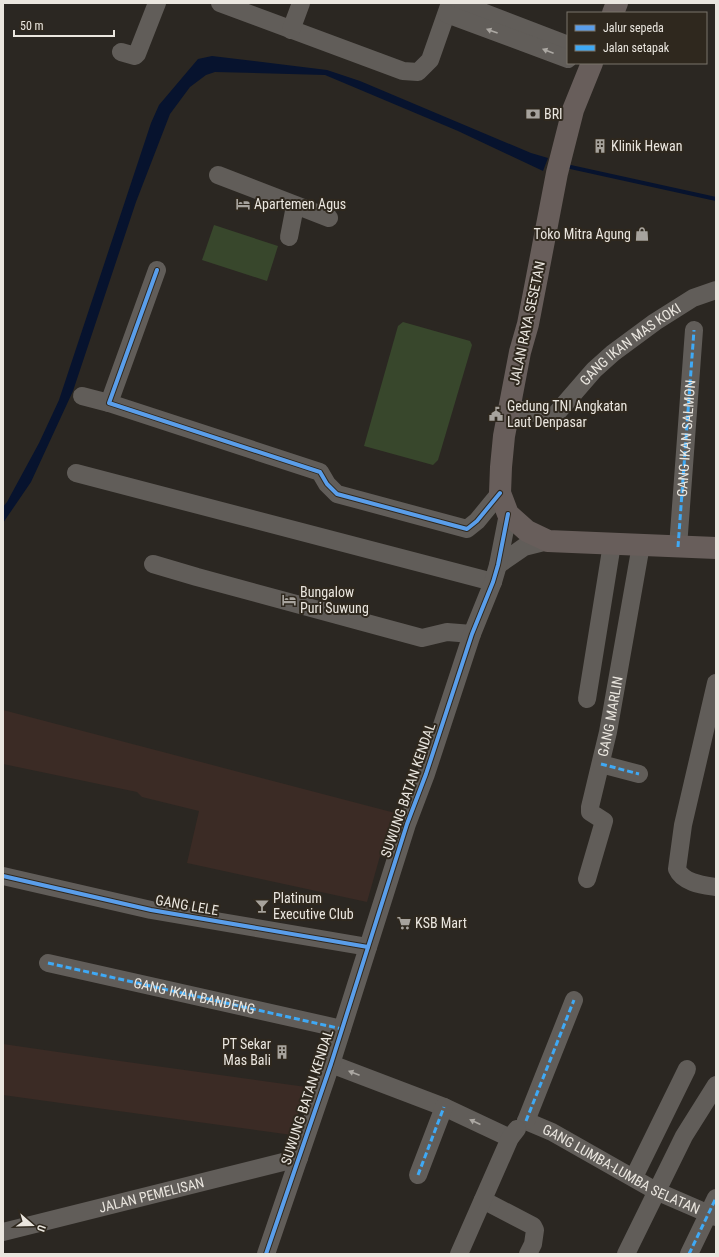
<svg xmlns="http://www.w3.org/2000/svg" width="719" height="1257" font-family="'Roboto Condensed',sans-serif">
<rect width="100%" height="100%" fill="#2b2722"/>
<!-- industrial -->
<g fill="#3b2b25">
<path d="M3,710L399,814L380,856L367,902L187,863L199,811L142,797L137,792L3,764Z"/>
<path d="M3,1044L113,1060L306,1087L292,1135L3,1095Z"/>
</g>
<!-- green -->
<g fill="#38472c">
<path d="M214,225L278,246L267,281L202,260Z"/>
<path d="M403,322L470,341L472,345L438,460L433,465L364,446L398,326Z"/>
</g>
<!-- water -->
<path fill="#07132e" d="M212,56L327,70L360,81L531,153L548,158L543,171L458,131L325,75L215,72L206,75L190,87L170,114L136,202L73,391L31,482L3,523V507L7,502L39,443L59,400L151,123L159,105L198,59Z"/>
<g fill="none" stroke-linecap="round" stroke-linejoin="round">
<!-- stream -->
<path stroke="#07132e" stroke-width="4" d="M566,166L716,199"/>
<!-- minor -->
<g stroke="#615d59" stroke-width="18">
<path d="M220,3L403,71L418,72L430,60L450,3"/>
<path d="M459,3L568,45"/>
<path d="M447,14L568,59"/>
<path d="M291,30L301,3"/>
<path d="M121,52L135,56L137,54L157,3"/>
<path d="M218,175L329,218"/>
<path d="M289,237L295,206"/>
<path d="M157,270L109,403L320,472L327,484L337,494L467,529L477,521L500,493"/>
<path d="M82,396L109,403"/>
<path id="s1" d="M510,408L551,416L555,415L594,370L613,353L655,322L693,298L716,290"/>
<path d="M76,473L493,582"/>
<path d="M678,547L694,330"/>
<path d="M153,564L197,577L422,638L447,632L472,634"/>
<path d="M498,565L524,547L548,541"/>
<path d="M716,683L683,825L677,869C683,883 703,885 716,887"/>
<path d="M587,699L612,544"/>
<path d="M601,764L639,774"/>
<path d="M3,876L151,910L368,947"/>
<path id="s2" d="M587,879L604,821L590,812V807L608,732L641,545"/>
<path id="s3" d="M48,963L342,1029"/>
<path d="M331,1064L444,1107L510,1138"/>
<path id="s4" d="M526,1121L552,1132L656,1191L716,1217"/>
<path d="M526,1121L574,1000"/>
<path d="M418,1175L444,1107"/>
<path d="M634,1177L687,1069"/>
<path d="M483,1200L533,1226L535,1230L533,1244L528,1254"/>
<path id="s5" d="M3,1232L299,1158"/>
<path d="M266,1254L331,1064L407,824L426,774L472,634L493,582L498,565L508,514"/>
<path d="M459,1254L510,1138L517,1129"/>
<path d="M626,1254L684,1136L716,1085"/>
<path d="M689,1254L716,1198"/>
</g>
<!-- major -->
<g stroke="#685e5b" stroke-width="22">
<path d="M613,13L617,3"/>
<path d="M592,63L573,110L557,173L528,324L520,352L504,436L501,467L500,493L508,514L527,531L548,541L716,548"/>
</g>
<!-- quiet -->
<g stroke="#3fa9f5" stroke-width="3" stroke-dasharray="6 3" stroke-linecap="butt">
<path id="s6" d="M678,547L694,330"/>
<path d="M601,764L639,774"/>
<path d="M48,963L342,1029"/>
<path d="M526,1121L574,1000"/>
<path d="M418,1175L444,1107"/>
<path d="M689,1254L716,1198"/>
</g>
<defs>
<g id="cycleway">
<path d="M157,270L109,403L320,472L327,484L337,494L467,529L477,521L500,493"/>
<path d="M3,876L151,910L368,947"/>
<path d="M266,1254L331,1064L407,824L426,774L472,634L493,582L498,565L508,514"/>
</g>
</defs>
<!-- cycleway casing -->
<use href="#cycleway" stroke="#2f281e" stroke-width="6"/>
<!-- cycleway -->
<use href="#cycleway" stroke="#5a9eea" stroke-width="4"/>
</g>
<!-- one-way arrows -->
<defs><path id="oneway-solid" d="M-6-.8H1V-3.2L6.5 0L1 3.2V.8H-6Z"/></defs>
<g fill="#aca8a3">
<use href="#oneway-solid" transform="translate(492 31) rotate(-160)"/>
<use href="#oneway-solid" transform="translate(548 51) rotate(-159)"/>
<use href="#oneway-solid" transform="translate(354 1073) rotate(-159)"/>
<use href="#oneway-solid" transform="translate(475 1122) rotate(-155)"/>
</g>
<!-- icons -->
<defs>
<symbol id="bank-bare" viewBox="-9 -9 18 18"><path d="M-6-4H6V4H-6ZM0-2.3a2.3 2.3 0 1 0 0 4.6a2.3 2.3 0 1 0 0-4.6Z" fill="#a7a39d" stroke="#2f281e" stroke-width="2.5" paint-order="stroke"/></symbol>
<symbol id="building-bare" viewBox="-9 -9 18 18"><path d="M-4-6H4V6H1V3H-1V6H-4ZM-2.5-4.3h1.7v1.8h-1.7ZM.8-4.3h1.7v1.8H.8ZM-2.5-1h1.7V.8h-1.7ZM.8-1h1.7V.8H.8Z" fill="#a7a39d" stroke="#2f281e" stroke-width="2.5" paint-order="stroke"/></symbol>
<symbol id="hotel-bare" viewBox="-9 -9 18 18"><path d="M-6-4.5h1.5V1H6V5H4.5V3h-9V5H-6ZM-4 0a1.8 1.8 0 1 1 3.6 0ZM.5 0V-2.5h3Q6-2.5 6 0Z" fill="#a7a39d" stroke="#2f281e" stroke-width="2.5" paint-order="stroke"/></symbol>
<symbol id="shop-bare" viewBox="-9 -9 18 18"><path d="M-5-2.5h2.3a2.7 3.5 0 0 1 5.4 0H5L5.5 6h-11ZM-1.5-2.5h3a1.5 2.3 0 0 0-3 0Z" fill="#a7a39d" stroke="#2f281e" stroke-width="2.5" paint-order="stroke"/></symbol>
<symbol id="civic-bare" viewBox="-9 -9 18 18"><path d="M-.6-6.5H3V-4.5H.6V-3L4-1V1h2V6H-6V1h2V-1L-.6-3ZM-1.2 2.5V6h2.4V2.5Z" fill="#a7a39d" stroke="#2f281e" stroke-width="2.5" paint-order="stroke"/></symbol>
<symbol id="bar-bare" viewBox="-9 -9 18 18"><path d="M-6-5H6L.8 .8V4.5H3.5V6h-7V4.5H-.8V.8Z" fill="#a7a39d" stroke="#2f281e" stroke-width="2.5" paint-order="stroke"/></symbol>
<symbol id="supermarket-bare" viewBox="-9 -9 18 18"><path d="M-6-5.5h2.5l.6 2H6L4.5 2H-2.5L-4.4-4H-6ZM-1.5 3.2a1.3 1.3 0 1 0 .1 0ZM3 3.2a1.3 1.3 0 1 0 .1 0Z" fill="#a7a39d" stroke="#2f281e" stroke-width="2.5" paint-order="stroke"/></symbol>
</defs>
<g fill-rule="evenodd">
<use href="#bank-bare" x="523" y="104" width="20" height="20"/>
<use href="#building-bare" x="590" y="136" width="20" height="20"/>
<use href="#hotel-bare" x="233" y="194" width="20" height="20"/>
<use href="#shop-bare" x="632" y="224" width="20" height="20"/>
<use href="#civic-bare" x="486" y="404" width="20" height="20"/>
<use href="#hotel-bare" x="279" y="590" width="20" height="20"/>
<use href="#bar-bare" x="252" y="896" width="20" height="20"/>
<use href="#supermarket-bare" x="394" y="913" width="20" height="20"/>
<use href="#building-bare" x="272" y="1042" width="20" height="20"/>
</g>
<g text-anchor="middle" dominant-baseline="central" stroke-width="4" stroke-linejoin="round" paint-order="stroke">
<!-- poi labels -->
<g font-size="14" fill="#eae6df" stroke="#2f281e" text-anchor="start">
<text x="544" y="114">BRI</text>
<text x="611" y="146">Klinik Hewan</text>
<text x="254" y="204">Apartemen Agus</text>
<text x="631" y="234" text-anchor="end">Toko Mitra Agung</text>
<text x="507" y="406">Gedung TNI Angkatan<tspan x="507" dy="16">Laut Denpasar</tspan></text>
<text x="300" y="592">Bungalow<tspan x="300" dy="16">Puri Suwung</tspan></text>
<text x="273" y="898">Platinum<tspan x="273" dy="16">Executive Club</tspan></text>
<text x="415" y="923">KSB Mart</text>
<text x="271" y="1044" text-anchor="end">PT Sekar<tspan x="271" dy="16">Mas Bali</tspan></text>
</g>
<!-- street labels -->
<g font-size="14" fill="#eae6df" stroke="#2f281e">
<text transform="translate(527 323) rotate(-78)">JALAN RAYA SESETAN</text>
<text stroke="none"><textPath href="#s1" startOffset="150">GANG IKAN MAS KOKI</textPath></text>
<text stroke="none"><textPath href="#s6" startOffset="109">GANG IKAN SALMON</textPath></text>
<text stroke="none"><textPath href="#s2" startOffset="175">GANG MARLIN</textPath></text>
<text transform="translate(408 790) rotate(-71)">SUWUNG BATAN KENDAL</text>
<text transform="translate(187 905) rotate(10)">GANG LELE</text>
<text stroke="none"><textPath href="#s3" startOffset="150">GANG IKAN BANDENG</textPath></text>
<text transform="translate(307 1097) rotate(-72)">SUWUNG BATAN KENDAL</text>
<text stroke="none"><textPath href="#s4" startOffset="107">GANG LUMBA-LUMBA SELATAN</textPath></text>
<text stroke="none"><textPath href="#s5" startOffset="153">JALAN PEMELISAN</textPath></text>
</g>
</g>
<!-- border -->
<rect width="719" height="1257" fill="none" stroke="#eae6df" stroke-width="8"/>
<!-- legend -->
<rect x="567" y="12" width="140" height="52" fill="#2f281e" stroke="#7a746b"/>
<rect x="575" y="25" width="20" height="6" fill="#5a9eea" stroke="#7a746b"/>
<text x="603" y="32" font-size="12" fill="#eae6df">Jalur sepeda</text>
<rect x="575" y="45" width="20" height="6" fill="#3fa9f5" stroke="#7a746b"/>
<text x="603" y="52" font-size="12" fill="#eae6df">Jalan setapak</text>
<!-- north arrow -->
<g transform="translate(32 1225) rotate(110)" stroke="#2f281e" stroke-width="3" paint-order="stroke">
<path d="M0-3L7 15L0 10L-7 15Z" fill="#eae6df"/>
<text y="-6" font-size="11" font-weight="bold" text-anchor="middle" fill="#eae6df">U</text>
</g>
<!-- scale -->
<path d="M14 30v6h100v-6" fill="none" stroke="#eae6df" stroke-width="2"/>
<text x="20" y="30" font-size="12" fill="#eae6df" stroke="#2f281e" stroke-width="3" paint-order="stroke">50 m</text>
</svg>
